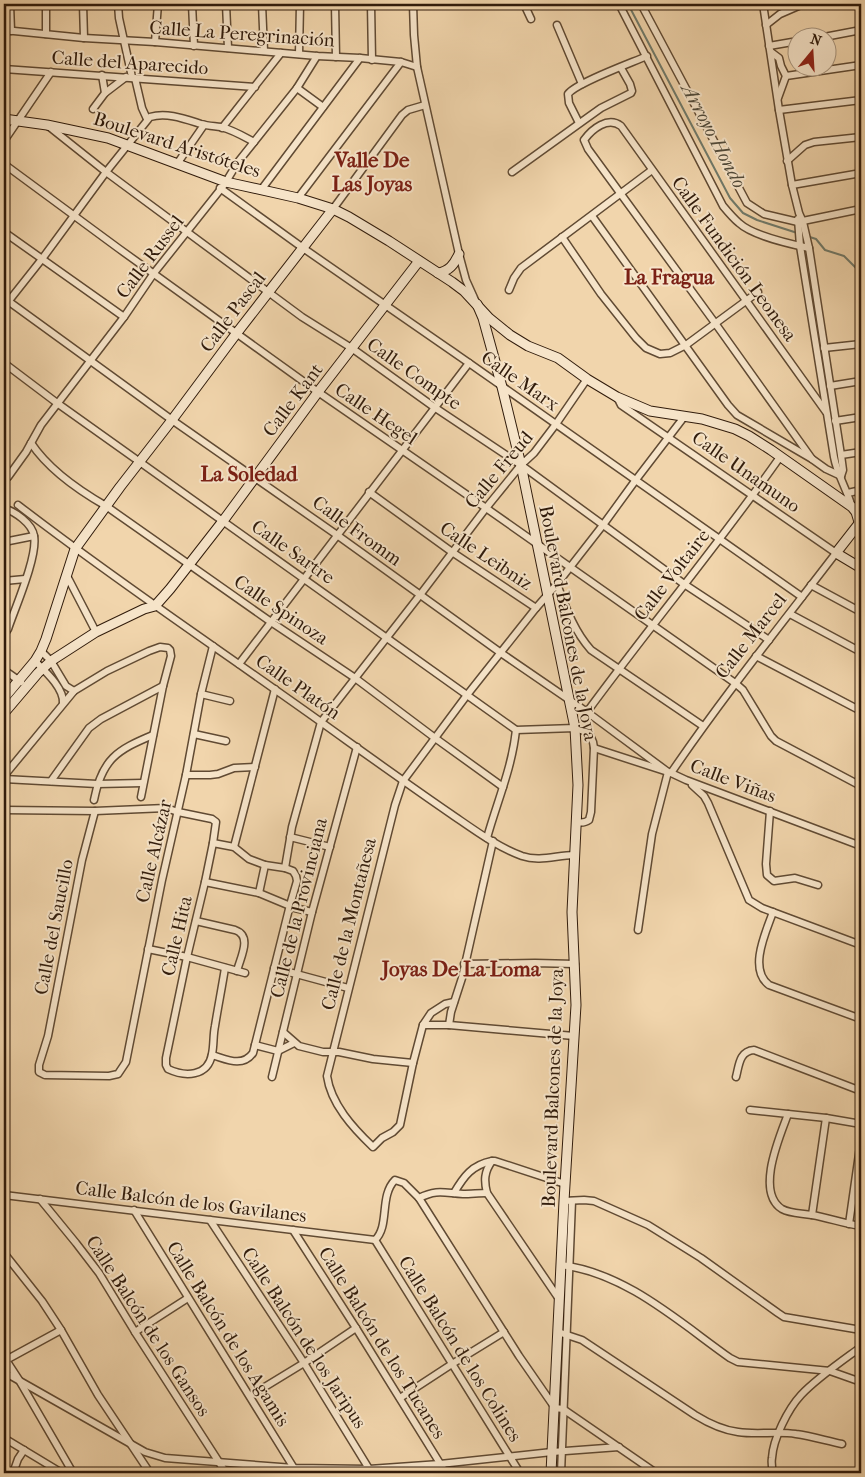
<svg xmlns="http://www.w3.org/2000/svg" width="865" height="1477" font-family="'IM FELL French Canon',serif">
<rect width="100%" height="100%" fill="#f1d5ac"/>
<filter id="stains"><feTurbulence type="fractalNoise" baseFrequency=".004" numOctaves="4"/><feColorMatrix values="0 0 0 0 .2 0 0 0 0 .09 0 0 0 0 .02 0 0 0 .5 -.17"/></filter>
<radialGradient id="worn" r=".72"><stop offset=".6" stop-color="#630" stop-opacity="0"/><stop offset="1" stop-color="#630" stop-opacity=".3"/></radialGradient>
<g fill="none" stroke-linecap="round" stroke-linejoin="round">
<!-- stream -->
<path stroke="#707a6a" stroke-width="2" d="M628,4L730,198L743,213L757,220L816,239L825,250L844,256L861,273"/>
<defs>
<g id="street">
<path d="M10,4L11,31"/>
<path d="M83,4L84,38"/>
<path d="M118,4L119,18L132,77"/>
<path d="M192,4L194,46"/>
<path d="M226,4L228,48"/>
<path d="M262,4L264,51"/>
<path d="M335,4L336,57"/>
<path d="M371,4L372,60"/>
<path d="M413,4L414,35L417,67L459,254L466,280L475,300"/>
<path d="M524,4L531,19"/>
<path d="M619,4L723,206C728,212 733,218 739,223C753,236 790,244 809,248"/>
<path d="M641,4L747,203L764,214L798,222L861,209"/>
<path d="M763,4L779,110L792,185L799,213L803,222L809,248L841,455L843,470L841,476"/>
<path d="M557,25L582,84"/>
<path d="M766,25L780,14L803,4"/>
<path d="M4,30L84,38L155,42L317,56L360,58L401,62L417,67"/>
<path d="M46,34V4"/>
<path d="M819,38L861,30"/>
<path d="M155,42L158,4"/>
<path d="M769,46L798,41"/>
<path d="M771,52L779,58L781,66L786,76"/>
<path d="M299,54L300,4"/>
<path d="M4,69L255,87"/>
<path d="M102,75L105,93"/>
<path d="M135,78L142,108L147,119"/>
<path d="M297,88L323,107"/>
<path d="M778,98L786,76L861,65"/>
<path d="M93,109L105,93L126,77"/>
<path d="M779,110L861,100"/>
<path d="M579,123L569,103L568,94C576,83 631,63 647,56"/>
<path d="M47,125L106,172L302,317L353,349L434,407L521,465L684,584L769,640"/>
<path d="M222,128L281,53"/>
<path d="M4,141L51,72"/>
<path d="M787,161L805,145L814,142L861,137"/>
<path d="M4,164L118,248L318,392L486,508L735,683L743,690L771,736L776,741L861,786"/>
<path d="M177,164L204,125"/>
<path d="M512,172L587,118L601,108L631,93L632,91L630,84L621,68"/>
<path d="M792,185L861,173"/>
<path d="M220,188L303,248L469,363L802,597"/>
<path d="M261,190L360,58"/>
<path d="M298,198L401,62"/>
<path d="M333,209L402,115L408,110L425,105"/>
<path d="M592,216L728,405L737,415L812,459L826,469L841,476"/>
<path d="M798,219L800,246L834,457C837,474 847,490 852,507"/>
<path d="M4,232L124,317"/>
<path d="M562,237L601,294L636,338L646,348L660,354L670,353L686,345L758,292"/>
<path d="M509,290L514,278L521,268L652,170"/>
<path d="M4,298L172,420L337,535L501,653L587,712L668,772L652,834L638,930"/>
<path d="M4,307L42,259L106,172L150,117C167,112 185,119 201,124C208,126 214,126 221,127C233,130 243,136 254,142"/>
<path d="M824,348L861,344"/>
<path d="M4,363L57,403L516,730L575,728L589,733L593,742L594,748L591,812L589,820C585,823 581,823 576,822"/>
<path d="M830,386L861,381"/>
<path d="M617,397L621,405L836,553C780,626 723,697 671,773"/>
<path d="M835,421L861,417"/>
<path d="M31,443C49,470 78,490 106,506L271,622L355,678L435,738L503,787"/>
<path d="M841,455L861,452"/>
<path d="M812,459L715,323L588,149L584,140C592,129 608,116 621,126L826,412"/>
<path d="M8,477L26,452L41,425L124,317L154,273L224,185L238,162L297,88L317,56"/>
<path d="M369,492L452,552L536,608L557,584C566,608 574,631 591,650L703,726"/>
<path d="M848,493L861,490"/>
<path d="M18,505C124,587 237,661 346,740C381,765 416,790 451,814C473,829 497,847 522,856C540,862 557,855 574,855"/>
<path d="M4,508C15,512 32,523 34,536C38,556 15,608 8,629L4,635"/>
<path d="M4,542L34,536"/>
<path d="M67,576L96,632"/>
<path d="M4,581L25,579"/>
<path d="M557,584L603,525L635,481L684,417"/>
<path d="M811,585L861,612"/>
<path d="M790,614L861,652"/>
<path d="M41,651L51,661L66,686L74,691"/>
<path d="M756,656L861,711"/>
<path d="M35,661C45,671 64,688 63,703"/>
<path d="M239,664L469,363"/>
<path d="M4,670L21,682"/>
<path d="M201,694L230,701"/>
<path d="M587,712C650,626 719,544 780,457"/>
<path d="M194,734L226,741"/>
<path d="M594,748L671,773L686,780L861,846"/>
<path d="M186,775H210L218,774L234,768L255,767"/>
<path d="M4,776L74,691L107,671L149,651L160,647L168,648L170,650L171,656L163,686L141,797"/>
<path d="M4,779L97,784L143,783"/>
<path d="M51,781L89,728L101,719L163,686"/>
<path d="M692,785L704,796L708,803L749,900L762,908L861,945"/>
<path d="M94,800C102,759 117,750 153,735"/>
<path d="M4,810L95,811L166,808L178,812L212,819L216,822L213,843L205,882L187,957L166,1058V1065L168,1069C185,1077 208,1077 212,1054C214,1045 213,1035 215,1026C218,1007 222,987 225,968"/>
<path d="M95,811L82,860L48,1036L39,1065V1072L45,1075L109,1076L118,1074L126,1062L162,880L186,775L201,694L213,646"/>
<path d="M770,811L766,864L767,875L774,881L795,878L818,885"/>
<path d="M290,837L330,847"/>
<path d="M487,838C497,802 512,768 516,730"/>
<path d="M234,847L275,689"/>
<path d="M285,868L292,827L321,722L420,595L486,508L521,465L534,453L556,424L587,379"/>
<path d="M205,882L259,893L295,908L312,912"/>
<path d="M259,893L265,865"/>
<path d="M773,912C766,932 748,969 769,985L861,1019"/>
<path d="M196,921L235,930C253,936 240,958 237,971"/>
<path d="M148,949L187,957L245,973"/>
<path d="M464,964L535,963L575,964"/>
<path d="M274,968L348,988"/>
<path d="M454,1002L445,1004L431,1013L423,1025L413,1063L400,1125L393,1132L382,1138L373,1147C353,1128 331,1104 327,1076L395,805L403,781L467,695L536,608"/>
<path d="M423,1025H449L574,1036"/>
<path d="M449,1025L451,1012L462,978L493,841"/>
<path d="M283,1032L299,1046L323,1052H339L373,1059L413,1063"/>
<path d="M255,1045L278,1051L294,1043"/>
<path d="M212,1055C226,1059 242,1068 253,1053L290,905L297,881L296,876L293,871L285,868L265,865L249,859L234,847L213,843"/>
<path d="M272,1077L312,912L357,747"/>
<path d="M736,1077C739,1066 739,1051 754,1050L861,1091"/>
<path d="M750,1110L826,1118L861,1124"/>
<path d="M788,1114C780,1136 755,1192 782,1209C791,1214 802,1213 812,1215C829,1218 845,1224 861,1226"/>
<path d="M454,1193C464,1176 472,1165 492,1161"/>
<path d="M4,1195L375,1240"/>
<path d="M419,1198L519,1356L555,1408L563,1409L656,1473"/>
<path d="M40,1199L76,1243L99,1273L135,1332L226,1473"/>
<path d="M564,1201L584,1200L594,1201L648,1225L701,1258L778,1313L784,1317L861,1330"/>
<path d="M134,1210L297,1473"/>
<path d="M812,1215L826,1118"/>
<path d="M210,1220L304,1363L371,1472"/>
<path d="M849,1224L861,1140"/>
<path d="M293,1230L356,1328L446,1473"/>
<path d="M375,1240L520,1473"/>
<path d="M375,1240C390,1226 379,1196 395,1180L404,1183L419,1198C437,1189 444,1193 463,1194C471,1194 479,1193 487,1193"/>
<path d="M4,1253L42,1301L61,1330L98,1395L150,1473"/>
<path d="M561,1265C626,1273 679,1322 730,1358L738,1362L830,1371L861,1382"/>
<path d="M559,1299L487,1193C484,1181 484,1172 492,1161H495L565,1184"/>
<path d="M135,1332L188,1298"/>
<path d="M558,1332L582,1340L695,1415C708,1423 722,1430 738,1432C757,1435 777,1431 796,1434C811,1436 827,1441 842,1444"/>
<path d="M4,1357L19,1380L73,1473"/>
<path d="M6,1360L61,1330"/>
<path d="M4,1372L145,1452L165,1458L294,1468L369,1469L440,1464L552,1452L619,1447"/>
<path d="M250,1396L304,1363L356,1328"/>
<path d="M400,1398L452,1364L504,1332"/>
<path d="M4,1438L62,1473"/>
<path d="M13,1473L18,1459L24,1450"/>
<path d="M561,1473L572,1201"/>
<path d="M773,1473C772,1468 771,1463 772,1458C773,1439 788,1409 801,1395C817,1378 842,1361 861,1347"/>
</g>
<g id="secondary">
<path d="M4,119L47,125L108,138L226,182L298,198L333,209L349,217L389,241L452,282L464,291L489,318L510,335L528,346L558,358L587,379L617,397L650,411L702,419L735,429L749,436L771,450L852,507L856,512L859,522"/>
<path d="M438,273C449,271 454,265 459,254"/>
<path d="M477,304L483,318L502,387L521,465L575,728L578,785L572,912L576,1005L564,1201L551,1473"/>
<path d="M861,521L836,553L861,568"/>
<path d="M4,698L35,661L41,651L46,639L75,549L120,487L172,420L236,334L333,209"/>
<path d="M4,713L38,673L51,661L96,632L144,609L155,606L170,589L223,521L318,392L419,261"/>
</g>
</defs>
<!-- street casing -->
<use href="#street" stroke="#604a33" stroke-width="9"/>
<!-- secondary casing -->
<use href="#secondary" stroke="#301b0b" stroke-width="11"/>
<!-- street -->
<use href="#street" stroke="#f6e4c9" stroke-width="6"/>
<!-- secondary -->
<use href="#secondary" stroke="#f6e4c9" stroke-width="9"/>
</g>
<g text-anchor="middle" dominant-baseline="central" stroke-width="4" stroke-linejoin="round" paint-order="stroke">
<!-- street labels -->
<g font-size="19" fill="#301b0b" stroke="#f6e4c9">
<text transform="translate(242 34) rotate(4)">Calle La Peregrinación</text>
<text transform="translate(130 63) rotate(4)">Calle del Aparecido</text>
<text transform="translate(177 145) rotate(18)">Boulevard Aristóteles</text>
<text transform="translate(150 257) rotate(-53)">Calle Russel</text>
<text transform="translate(734 259) rotate(54)">Calle Fundición Leonesa</text>
<text transform="translate(233 312) rotate(-53)">Calle Pascal</text>
<text transform="translate(414 374) rotate(35)">Calle Compte</text>
<text transform="translate(520 381) rotate(35)">Calle Marx</text>
<text transform="translate(293 400) rotate(-53)">Calle Kant</text>
<text transform="translate(376 414) rotate(34)">Calle Hegel</text>
<text transform="translate(499 470) rotate(-50)">Calle Freud</text>
<text transform="translate(746 472) rotate(35)">Calle Unamuno</text>
<text transform="translate(357 531) rotate(36)">Calle Fromm</text>
<text transform="translate(293 552) rotate(35)">Calle Sartre</text>
<text transform="translate(486 556) rotate(34)">Calle Leibniz</text>
<text transform="translate(672 575) rotate(-52)">Calle Voltaire</text>
<text transform="translate(281 610) rotate(34)">Calle Spinoza</text>
<text transform="translate(568 623) rotate(79)">Boulevard Balcones de la Joya</text>
<text transform="translate(751 636) rotate(-52)">Calle Marcel</text>
<text transform="translate(298 687) rotate(35)">Calle Platón</text>
<text transform="translate(733 781) rotate(21)">Calle Viñas</text>
<text transform="translate(154 851) rotate(-77)">Calle Alcázar</text>
<text transform="translate(299 908) rotate(-76)">Calle de la Provinciana</text>
<text transform="translate(349 924) rotate(-76)">Calle de la Montañesa</text>
<text transform="translate(54 927) rotate(-79)">Calle del Saucillo</text>
<text transform="translate(177 936) rotate(-77)">Calle Hita</text>
<text transform="translate(553 1088) rotate(-88)">Boulevard Balcones de la Joya</text>
<text transform="translate(191 1202) rotate(7)">Calle Balcón de los Gavilanes</text>
<text transform="translate(148 1326) rotate(57)">Calle Balcón de los Gansos</text>
<text transform="translate(228 1334) rotate(58)">Calle Balcón de los Agamis</text>
<text transform="translate(304 1338) rotate(57)">Calle Balcón de los Jaripus</text>
<text transform="translate(382 1343) rotate(58)">Calle Balcón de los Tucanes</text>
<text transform="translate(460 1349) rotate(58)">Calle Balcón de los Colines</text>
</g>
<!-- water labels -->
<g font-size="20" font-style="italic" fill="#504a3a" stroke="#f6e4c9">
<text transform="translate(714 136) rotate(62)">Arroyo Hondo</text>
</g>
<!-- quarter labels -->
<g font-size="21" font-weight="bold" fill="#7a1f14" stroke="#f6e4c9">
<text x="372" y="160">Valle De<tspan x="372" dy="24">Las Joyas</tspan></text>
<text x="669" y="277">La Fragua</text>
<text x="249" y="474">La Soledad</text>
<text x="461" y="969">Joyas De La Loma</text>
</g>
</g>
<!-- margin -->
<rect width="865" height="1477" fill="none" stroke="#f1d5ac" stroke-width="20"/>
<rect x="5" y="5" width="855" height="1467" fill="none" stroke="#301b0b" stroke-width="2.5"/>
<rect x="10" y="10" width="845" height="1457" fill="none" stroke="#301b0b"/>
<!-- north arrow -->
<g transform="translate(812 52) rotate(18)"><circle r="24" fill="#f6e4c9" stroke="#a7947d"/>
<path d="M0-4L9 19L0 12L-9 19Z" fill="#8f2418"/>
<text y="-8" font-size="14" font-weight="bold" text-anchor="middle" fill="#301b0b">N</text>
</g>
<rect width="100%" height="100%" filter="url(#stains)"/>
<rect width="100%" height="100%" fill="url(#worn)"/>
</svg>
